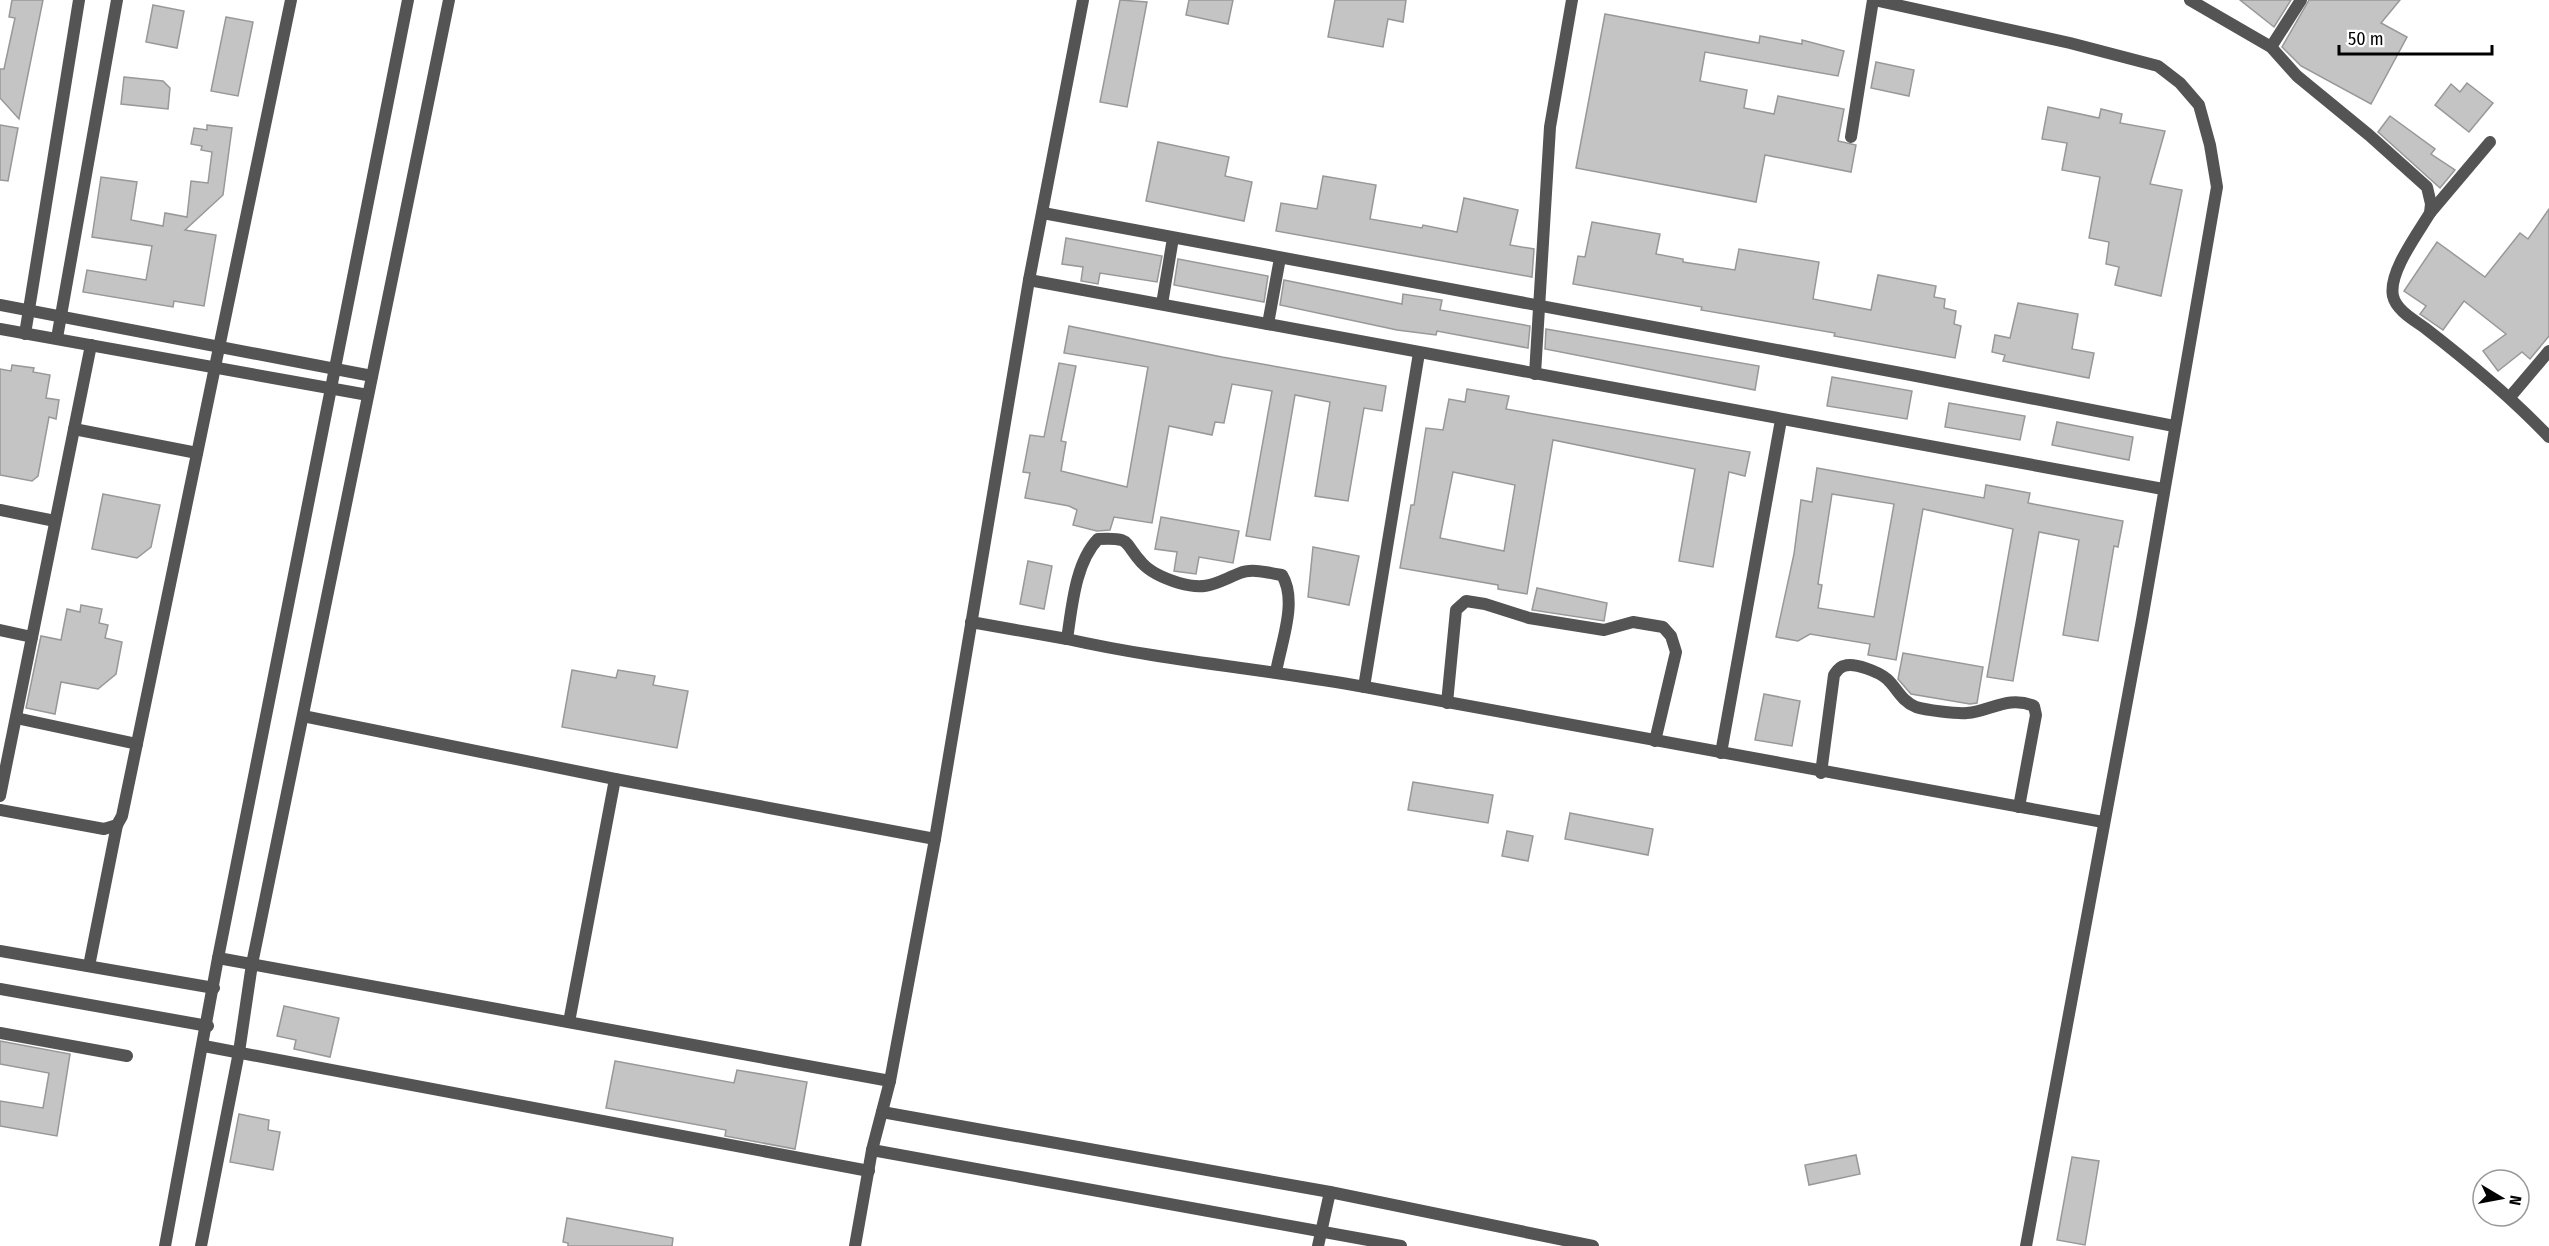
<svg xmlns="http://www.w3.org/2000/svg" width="2549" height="1246" font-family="'Fira Sans Condensed',sans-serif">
<rect width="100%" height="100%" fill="#fff"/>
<!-- building -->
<g fill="#c4c4c4" stroke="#989898" stroke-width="1.5" fill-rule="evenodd">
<path d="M12,0H43L19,119L0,98V69H4L15,18L9,17Z"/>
<path d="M1120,0L1147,2L1127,107L1100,102Z"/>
<path d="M1189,0H1233L1228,24L1186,15Z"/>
<path d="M1335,0H1406L1403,22L1388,19L1383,47L1328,37Z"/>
<path d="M2240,0H2291L2274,27Z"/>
<path d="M2309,0H2400L2381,23L2407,37L2371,104L2301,66L2282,47Z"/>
<path d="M153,5L184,11L177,48L146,42Z"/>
<path d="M1605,14L1759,43L1760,36L1802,44V40L1844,51L1838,76L1705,52L1700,81L1747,90L1744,108L1774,114L1778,96L1844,109L1838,141L1856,145L1851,172L1765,155L1756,202L1576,168Z"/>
<path d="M226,17L253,22L238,96L211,91Z"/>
<path d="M1876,62L1914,70L1909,96L1871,88Z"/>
<path d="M124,77L163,81L170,88L168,109L121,104Z"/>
<path d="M2467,83L2493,103L2469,132L2435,105L2451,84L2460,92Z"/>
<path d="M2048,107L2099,118L2101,109L2122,114L2120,123L2165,131L2150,184L2182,190L2161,296L2115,285L2119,267L2106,264L2109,242L2089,238L2100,177L2062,170L2067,143L2042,139Z"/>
<path d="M2390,116L2435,149L2431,154L2455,170L2440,188L2378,132Z"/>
<path d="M0,125L18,128L8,181L0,180Z"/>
<path d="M207,125L232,128L223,195L185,230L216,235L204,306L174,301L173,307L83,292L87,270L146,280L152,246L92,237L101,177L137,182L131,220L163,226L165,213L187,217L191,181L208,183L212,152L201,150L202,146L191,144L194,128L207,130Z"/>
<path d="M1158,142L1229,157L1225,176L1252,182L1244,221L1146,201Z"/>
<path d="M1323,176L1376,185L1370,219L1422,228L1423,225L1457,232L1464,198L1518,210L1510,245L1534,249L1532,277L1276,231L1281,203L1317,209Z"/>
<path d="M2549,209V336L2530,359L2522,352L2498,371L2483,351L2506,334L2464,301L2443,330L2420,314L2426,306L2404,291L2437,242L2485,277L2520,233L2528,239Z"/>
<path d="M1592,222L1660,234L1656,254L1683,259V262L1735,270L1739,249L1819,262L1813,299L1871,310L1878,275L1936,286L1934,297L1945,299L1944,308L1956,311L1954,324L1961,326L1955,358L1834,336L1835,333L1701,310L1702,307L1573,284L1578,256L1585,257Z"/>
<path d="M1066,238L1162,256L1157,282L1100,273L1098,284L1081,281L1083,267L1062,264Z"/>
<path d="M1178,259L1268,276L1264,302L1174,285Z"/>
<path d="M1284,280L1402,304L1403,294L1442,300L1440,310L1530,326L1528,348L1437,331L1436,335L1397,330L1280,305Z"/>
<path d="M2018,303L2078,314L2072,349L2094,353L2089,378L2003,361L2005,355L1992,352L1995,335L2010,338Z"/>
<path d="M1069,326L1222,357L1386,386L1382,411L1364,408L1348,501L1315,496L1330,402L1295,395L1270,540L1246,536L1272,391L1232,384L1224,423L1215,422L1212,435L1169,426L1152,523L1114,517L1110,530L1097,531L1073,525L1077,510L1069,506L1025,498L1030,473L1023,472L1030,435L1044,437L1059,363L1076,366L1061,441L1066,442L1061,471L1127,487L1148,367L1064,353Z"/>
<path d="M1546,329L1759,366L1755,390L1545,349Z"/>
<path d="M12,365L34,368L33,372L50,375L46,398L59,400L56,419L49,417L38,476L32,481L0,475V369L11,371Z"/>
<path d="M1832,377L1912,391L1907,419L1827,406Z"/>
<path d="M1467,389L1509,396L1506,409L1750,452L1745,476L1729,472L1713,567L1679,561L1695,469L1553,440L1527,594L1498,589V585L1400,568L1411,505H1414L1426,428L1443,430L1449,399L1465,402ZM1453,472L1515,485L1504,551L1440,538Z"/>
<path d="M1949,403L2025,416L2020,440L1945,427Z"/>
<path d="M2057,422L2133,437L2129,460L2052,445Z"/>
<path d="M1817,468L1984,498L1986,485L2030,493L2028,503L2123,521L2118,547L2114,546L2098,641L2063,635L2079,540L2039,532L2013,681L1987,677L2013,529L1923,509L1896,660L1868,655L1870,644L1810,634L1798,641L1776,637L1794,554L1801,500L1812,502ZM1832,494L1894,504L1874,617L1818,608L1822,585L1818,584Z"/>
<path d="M103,494L160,505L151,547L137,558L92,549Z"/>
<path d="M1161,517L1239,531L1233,563L1199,557L1196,574L1174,571L1177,552L1155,549Z"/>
<path d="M1313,547L1359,556L1349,605L1308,597Z"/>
<path d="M1028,561L1052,566L1044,609L1020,604Z"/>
<path d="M1537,588L1607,603L1604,621L1532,610Z"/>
<path d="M81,605L102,609L99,623L108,625L105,638L122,642L116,674L98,689L61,682L55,714L26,708L41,636L61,640L67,609L80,612Z"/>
<path d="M1903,653L1983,667L1977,703L1970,704L1911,694L1898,679Z"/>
<path d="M572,670L616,678L618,670L655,676L653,685L688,691L677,748L562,727Z"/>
<path d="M1764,694L1800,701L1792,746L1755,740Z"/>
<path d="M1413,782L1493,795L1488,823L1408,810Z"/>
<path d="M1570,813L1653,829L1648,855L1565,839Z"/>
<path d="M1507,831L1533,836L1528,861L1502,856Z"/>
<path d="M284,1006L339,1018L330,1057L294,1049L296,1040L277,1036Z"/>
<path d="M0,1041L70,1054L57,1136L0,1126V1101L43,1108L49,1073L0,1064Z"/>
<path d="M615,1061L734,1083L737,1070L807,1082L795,1149L725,1136L726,1130L606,1108Z"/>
<path d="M239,1114L269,1120L268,1130L280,1132L273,1170L230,1162Z"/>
<path d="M1856,1155L1860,1174L1809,1185L1805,1165Z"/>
<path d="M2072,1157L2099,1161L2085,1245L2057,1240Z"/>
<path d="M567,1218L673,1238L672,1246H568V1243L563,1242Z"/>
</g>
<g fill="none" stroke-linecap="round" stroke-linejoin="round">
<!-- service -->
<g stroke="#545454" stroke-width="12">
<path d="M1874,0L2070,43L2158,66L2180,83L2199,105L2210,145L2217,187L2142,620L2026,1246"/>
<path d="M1851,137L1873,0"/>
<path d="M1043,213L1906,374L2174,426"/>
<path d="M1029,280L2163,489"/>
<path d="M1162,304L1173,238"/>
<path d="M0,305L372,376"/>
<path d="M1268,324L1280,258"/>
<path d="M0,329L368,395"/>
<path d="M25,334L79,0"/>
<path d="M57,338L117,0"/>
<path d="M1535,374L1550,127L1572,0"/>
<path d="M74,429L197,453"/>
<path d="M0,510L55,521"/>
<path d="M971,622L1067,639"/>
<path d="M0,630L32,637"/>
<path d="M1276,672C1281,643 1298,601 1282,575C1269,573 1252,568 1240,573C1215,583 1207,591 1179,583C1166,579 1151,573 1142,563C1123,543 1133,537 1098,539C1075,563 1072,607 1067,639C1165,661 1266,669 1365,687C1611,733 1857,778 2103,822"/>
<path d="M1364,687L1419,353"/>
<path d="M1447,703L1456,610L1466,601L1485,604L1529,618L1604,630L1633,622L1663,627L1671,636L1676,652L1655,741"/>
<path d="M303,716L615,779L935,839"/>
<path d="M16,718L137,744"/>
<path d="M1721,753L1781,420"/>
<path d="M1821,773L1834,675C1837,671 1839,667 1844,666C1854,662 1879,672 1887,679C1897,688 1901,701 1916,707C1925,710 1957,714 1967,713C1991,711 2008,695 2034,706L2036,715L2019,807"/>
<path d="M0,796L91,345"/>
<path d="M0,810L104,829L117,825L122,816L291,0"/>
<path d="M0,951L214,988"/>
<path d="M218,958L890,1081"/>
<path d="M89,966L117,825"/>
<path d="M0,989L208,1026"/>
<path d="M569,1022L615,779"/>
<path d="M0,1033L127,1056"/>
<path d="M204,1046L869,1171"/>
<path d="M882,1112L1330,1192L1593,1246"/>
<path d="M872,1150L1401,1246"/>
<path d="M165,1246L218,958L408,0"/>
<path d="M201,1246L239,1052L252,964L449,0"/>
<path d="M855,1246L872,1150L890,1081L935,839L1029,280L1083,0"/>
<path d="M1318,1246L1330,1192"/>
</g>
<!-- minor -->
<g stroke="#545454" stroke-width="12">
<path d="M2190,0L2271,47L2297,76L2369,135L2427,187L2431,204L2430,213C2418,233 2388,273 2393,296C2396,310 2414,320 2425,328C2469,362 2511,397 2549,437"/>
<path d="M2271,47L2301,0"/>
<path d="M2430,213L2490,142"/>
<path d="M2510,397L2549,351"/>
</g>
</g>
<!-- north arrow -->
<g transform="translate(2501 1198) rotate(100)"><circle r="28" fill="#ffffff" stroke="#999999" stroke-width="1.5"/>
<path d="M0-4.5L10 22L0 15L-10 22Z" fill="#000000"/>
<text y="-9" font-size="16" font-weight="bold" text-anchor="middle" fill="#000000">N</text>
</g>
<!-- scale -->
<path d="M2339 45v9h153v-9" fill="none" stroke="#000000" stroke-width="3"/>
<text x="2348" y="45" font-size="18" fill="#000000" stroke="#ffffff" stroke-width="4.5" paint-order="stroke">50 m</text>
</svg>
